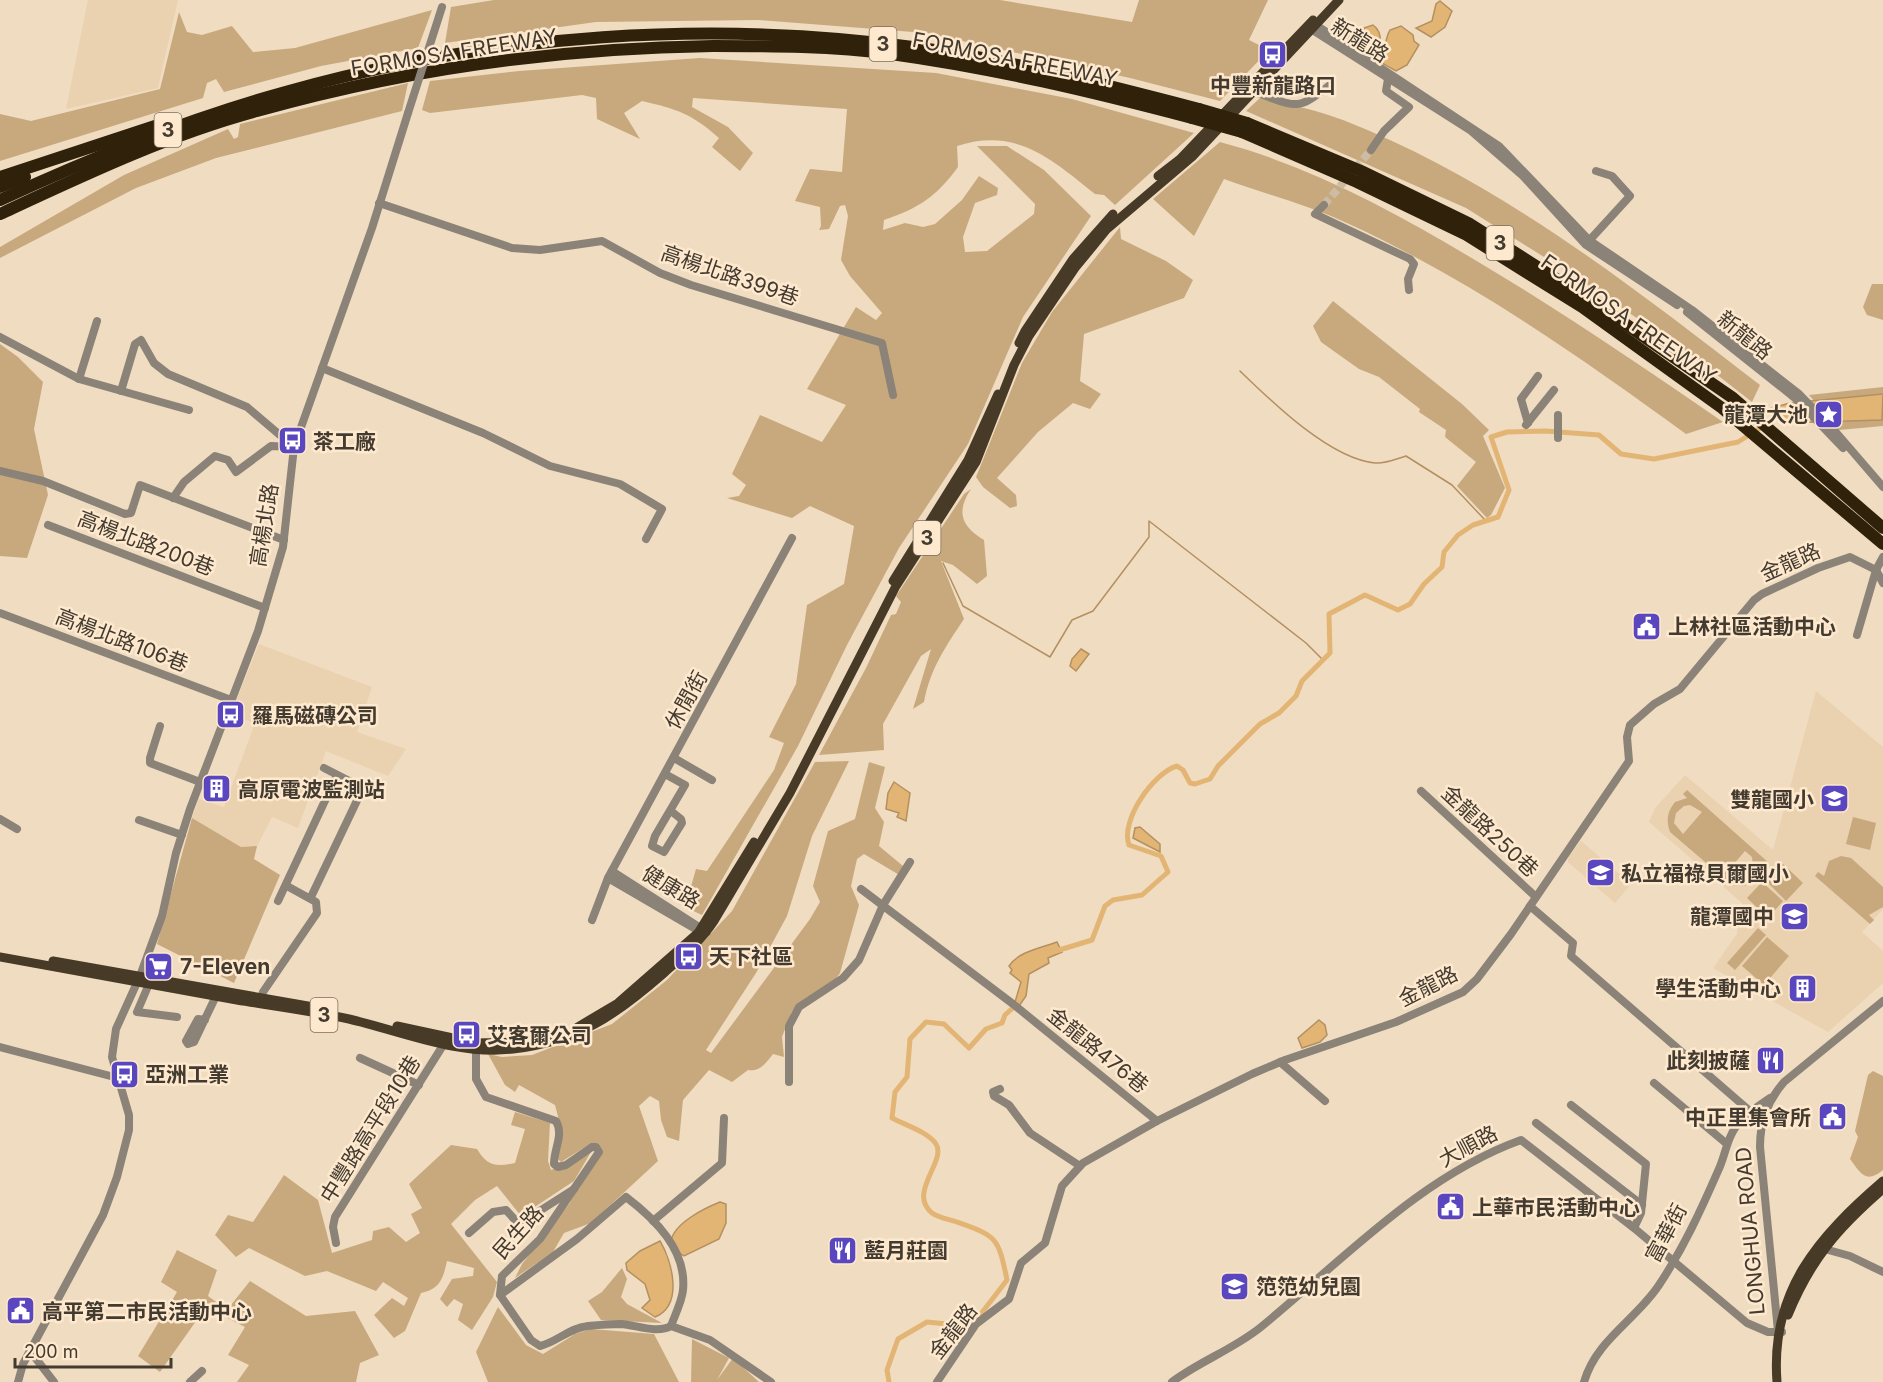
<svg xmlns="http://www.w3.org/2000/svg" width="1883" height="1382" font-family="Inter,'Noto Sans TC',sans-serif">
<rect width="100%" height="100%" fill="#f0dcc1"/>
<!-- built -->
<g fill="#ead1b0">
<path d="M88,0H178L158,88L66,109Z"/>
<path d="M259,644L372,687L357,732L406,749L388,776L326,751L298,828L272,817L257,846L241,847L192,818L199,799L224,807L255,723L231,714Z"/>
<path d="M1816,691L1883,747V909L1862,932L1883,951V983L1828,1032L1713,968L1737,934L1742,903L1649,822L1655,808L1685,775L1773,850Z"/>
<path d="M1581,841L1631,884L1615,903L1568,862V858Z"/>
</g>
<!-- green -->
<g fill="#c8a97d" fill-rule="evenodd">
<path d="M494,0H1000L1132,22L1139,0H1268L1249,40L1269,50L1220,101L1130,78L926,33L759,20L596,22L445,43L451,7Z"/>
<path d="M432,10L418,48L321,66L224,92L216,79L207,83L203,98L0,161V114L31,121L160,89L179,12L187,32L202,35L232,26L253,52L295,48Z"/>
<path d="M700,58L936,73L1072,99L1194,133L1115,205L1104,195L1095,194C1051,159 1017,127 957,146L958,167C936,197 919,208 884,220L883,230L905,223L923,227L935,224L962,200L979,176L998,188L997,195L975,203L963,237L965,252L987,251L1034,214L1035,204L977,146H1007L1044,170L1091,216L1023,317L968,444L899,548L847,645L798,746L702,915L685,907L696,869L707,871L774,770L784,743L769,737L796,684L807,605L844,584L854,526L810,506L792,518L727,498L739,496L746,485L732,474L760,415L822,442L846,405L807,389L856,307L876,320L882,313L850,276L841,260L848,216L845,205L840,206L829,229L819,230L821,226L820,207L795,201L810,169L842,172L847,109L693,98L692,107L728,127L753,153L740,171L712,147L719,138C692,114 677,109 642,101L624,113L640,139L597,119L596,98L582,95L430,113L422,110L430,81L519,71Z"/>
<path d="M408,83L402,111L216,158L136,188L0,258V247L124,175L228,129L234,139L238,137L240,124Z"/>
<path d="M1260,98C1287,104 1317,110 1343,120C1497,180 1630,285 1760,385L1752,402L1693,356L1576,277L1466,208L1246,111Z"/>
<path d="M1220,142C1310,166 1395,212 1475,260C1561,311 1640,365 1723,422L1686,434C1579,356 1469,279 1349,224C1309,205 1265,194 1224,179L1194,236L1153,199Z"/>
<path d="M1120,227L1121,239L1166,261L1193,280L1184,298L1084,334L1080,381L1101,394L1090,409L1073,403L1038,432L997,478L1016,495L1017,506L1010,508L983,487L976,477L1022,363L1052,312Z"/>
<path d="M1872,284H1883V320L1867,315L1863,307Z"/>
<path d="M1333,301L1462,404L1489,430L1483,436L1505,488L1491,515L1487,518L1457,486L1476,462L1445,437L1446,430L1419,412L1420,409L1379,377L1359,369L1321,342L1313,326Z"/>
<path d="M0,344L18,357L43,382L34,429L48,495L27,558L0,556Z"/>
<path d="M1883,387V426L1839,430L1809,395Z"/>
<path d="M971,489C956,512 961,526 984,540L987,576L977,584L953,565L941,561L964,619C946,646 930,669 924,702L913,709L931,649L921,656L883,724L884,750L819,755L866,668L891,615L896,614L901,602L896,596L964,494Z"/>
<path d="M849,761L812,836L787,916L756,973L706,1050L711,1053L810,919L820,902L813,886L828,831L855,819L869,762L885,767L875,808L884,822L879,846L903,866L901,876L864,854L857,859L851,886L859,905L840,973L832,984L792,1011L782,1037L784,1057L773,1054C766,1063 760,1072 748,1070L732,1082L709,1070L683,1100L679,1141L667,1137L661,1120L659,1101L650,1096L639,1106L658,1161L591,1223L564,1233L553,1252L515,1278L522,1264L569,1204L599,1151L590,1144L561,1162L555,1156L559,1120L555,1105L519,1085L515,1092L505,1085L488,1054L502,1057L532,1055L612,1024L667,980L732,911L815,762Z"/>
<path d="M1687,790L1769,863L1766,869L1760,866C1759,882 1747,889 1732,885L1670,832C1666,820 1667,812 1675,802L1687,798L1683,794ZM1690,805L1702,812L1683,834L1674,823L1676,813L1684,806ZM1745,851L1752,857L1753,869L1744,879L1733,880L1726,873Z"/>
<path d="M1853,817L1876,823L1870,850L1846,844Z"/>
<path d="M192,818L241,847L257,846L254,859L280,875L234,983L157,944Z"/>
<path d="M1841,856L1851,858L1883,887V907L1869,915L1874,920L1870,924L1815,876L1818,872L1824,876L1829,861Z"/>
<path d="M1780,861L1803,883L1786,901L1763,878Z"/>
<path d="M1601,862L1615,874L1609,881L1595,869Z"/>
<path d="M1762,882L1783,901L1768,918L1747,898Z"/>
<path d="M1758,928L1766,935L1735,970L1727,963Z"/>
<path d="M1767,937L1789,956L1764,985L1742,966Z"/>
<path d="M1873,1071L1883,1076V1170C1866,1184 1861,1174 1850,1159L1858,1137L1855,1131L1868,1075Z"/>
<path d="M515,1112L550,1123L548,1161L551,1170L591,1152L574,1181L521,1216L497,1186L475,1200L451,1224L497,1282L493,1297L472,1330L458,1320L463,1304L454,1299L447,1307L440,1299L452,1279L473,1276L474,1268L447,1261C443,1279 440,1289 421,1293L405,1331L394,1338L374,1315L392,1298L404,1306L408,1298L383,1282L376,1291L327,1271L305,1276L249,1248L236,1257L215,1235L228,1215L253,1222L284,1175L318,1200L332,1253L372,1240L373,1231L389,1227L406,1242L420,1233L411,1214L422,1208L409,1184L451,1145L477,1149C487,1166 496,1167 515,1163L525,1129L511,1125Z"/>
<path d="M177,1250L217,1270L208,1296L227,1310L250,1281L306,1316L355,1311L379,1355L360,1363L356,1382H237L249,1365L228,1355L245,1327L206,1307L160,1372L138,1356L177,1292L161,1282Z"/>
<path d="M622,1268L627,1279L621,1297L627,1304L662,1323L601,1320L588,1301L602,1292Z"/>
<path d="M498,1307L526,1345L543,1354L575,1334L591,1329L654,1334L679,1382H488L476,1352Z"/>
<path d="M692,1339L729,1358L717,1380L733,1358L759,1382H691Z"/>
</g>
<!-- water -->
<g fill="#e3b575" stroke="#b39060" stroke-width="1.5">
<path d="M1440,1L1452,11L1445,27L1431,37L1416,28L1432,21L1436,4Z"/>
<path d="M1373,25C1384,33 1381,48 1374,58L1347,40L1352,32Z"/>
<path d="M1401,26L1413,35L1414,41L1419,45L1407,65L1396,71L1380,62L1388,34L1390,30Z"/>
<path d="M1883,394L1882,420L1782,423L1771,408L1790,403Z"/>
<path d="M1081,649L1089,654L1076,671L1070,666L1072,659Z"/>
<path d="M894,782L910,793L906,821L897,817L899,813L886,809L888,793Z"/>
<path d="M1140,827L1160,844V852L1133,838L1135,828Z"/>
<path d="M1057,942L1062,952L1048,958L1049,963L1029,974L1026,996L1019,1006L1015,1002L1021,982L1010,973L1012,970L1009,966C1019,951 1041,948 1057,942Z"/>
<path d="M1319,1020L1325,1025L1327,1035L1320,1042L1302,1048L1298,1038Z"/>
<path d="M720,1202L726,1204V1223L719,1239L684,1256L678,1252L671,1241C674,1223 705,1208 720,1202Z"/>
<path d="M660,1241C672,1261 684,1305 655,1317L642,1308L650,1300L645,1284L627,1270L626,1263L640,1251Z"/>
</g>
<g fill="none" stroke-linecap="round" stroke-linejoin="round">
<!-- stream -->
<g stroke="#b39060" stroke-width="1.5">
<path d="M1240,371C1271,401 1330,459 1375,463C1385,464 1396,459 1406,456L1452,485L1485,520"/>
<path d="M943,563L963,606L1050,657L1072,620L1093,611L1149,537V521L1306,643L1323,660"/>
</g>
<!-- canal -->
<g stroke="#e3b575" stroke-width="5">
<path d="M1056,951L1092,940L1105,906L1113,900L1142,895L1168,872L1161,856L1129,845C1120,821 1153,773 1177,766L1183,770L1190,783L1195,784L1210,779L1218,766L1260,724L1279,713L1296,696L1302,681L1330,653L1329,614L1365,595L1398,610L1410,604L1424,584L1442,567L1444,552L1458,535L1473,525L1498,517L1509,490L1491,437L1507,432L1546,431L1599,435L1621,454L1654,459L1738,442L1783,414"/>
<path d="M889,1382L887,1370L898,1339L927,1322L947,1324L977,1319L1007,1280C998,1235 996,1236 954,1221C947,1219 937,1217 932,1213C907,1193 947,1161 936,1144C928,1132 905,1125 892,1118L895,1092L907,1077L910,1039L926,1022L944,1024L969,1048L986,1029L1002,1023L1005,1015L1017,1004"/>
</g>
<!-- minor-tunnel -->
<path stroke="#cdbca4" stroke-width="8" stroke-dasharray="8 4" stroke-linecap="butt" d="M1324,205L1371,150"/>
<!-- minor -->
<g stroke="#8b8378" stroke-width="8">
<path d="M1312,25H1316L1499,146L1589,240L1692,310L1799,394L1834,430L1883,487"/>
<path d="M1308,27L1470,130L1523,176L1586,245L1677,305"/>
<path d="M1254,92C1297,106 1295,113 1331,84"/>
<path d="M1371,150L1384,131L1409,107L1386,91L1388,79"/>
<path d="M379,203L512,248L540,250L602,241L660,273L691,285L882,343L893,395"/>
<path d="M1324,205L1315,214L1410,259L1414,264L1408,279L1409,290"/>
<path d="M1587,243L1630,196L1612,176L1596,171"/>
<path d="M1687,312L1795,398L1843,448"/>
<path d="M0,337L79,379L189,410"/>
<path d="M322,368L483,433L550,466L620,484L662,509L646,539"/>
<path d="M79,379L97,321"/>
<path d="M121,391L135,344L141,340L154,363L168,374L247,407L294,447"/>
<path d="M1558,415V438"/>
<path d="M1528,423L1521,399L1538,376"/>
<path d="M1526,425L1554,390"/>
<path d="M0,471L43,481L125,514L131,513L140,485L284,540"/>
<path d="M173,498L184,482L215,456L228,460L236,472L271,446L294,447"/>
<path d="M48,525L265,608"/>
<path d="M1876,570L1883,583"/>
<path d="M0,613L231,700"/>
<path d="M1857,635L1876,570L1883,557"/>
<path d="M160,726L150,758V763L200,782"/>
<path d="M674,758L712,780"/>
<path d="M665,774L685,785L655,836L652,846L664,852L682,823L681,819L671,811"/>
<path d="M1421,791L1536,897"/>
<path d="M0,819L17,829"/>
<path d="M139,820L182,835"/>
<path d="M608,878L699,931L707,932L612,871"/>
<path d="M861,889L1013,1004L1157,1121"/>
<path d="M311,897L363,788L324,768"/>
<path d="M278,901L337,775"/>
<path d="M1530,906L1573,943L1571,956L1751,1112"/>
<path d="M592,920L608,878L792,538"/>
<path d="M149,984L137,1012L177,1017"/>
<path d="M260,1002L263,992L317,913L316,902L287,886"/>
<path d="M205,1020L198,1019L186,1041L188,1044L194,1042L216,996"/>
<path d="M476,1045V1079L486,1097L556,1121C564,1135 554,1148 554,1164L558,1167L566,1165L592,1147H596L599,1152L540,1239L502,1276L500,1295L531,1340L540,1346C557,1342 569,1328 588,1326C598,1325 610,1324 621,1324C636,1325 657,1334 671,1326L710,1340L771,1382"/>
<path d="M0,1047L118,1078"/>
<path d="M360,1058L419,1085"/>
<path d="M1280,1062L1325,1101"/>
<path d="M789,1082V1026L799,1007L843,978L859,960L883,905L910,862"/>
<path d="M1654,1083L1727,1144"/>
<path d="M1000,1089L993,1092L994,1096L1009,1105L1030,1133L1080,1166"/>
<path d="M1571,1105L1646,1164L1641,1213L1634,1228"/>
<path d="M1536,1123L1642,1205"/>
<path d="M653,1221L722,1163L724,1118"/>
<path d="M469,1233L493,1212L506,1210L516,1221L527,1219L574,1189"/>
<path d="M336,1243L333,1227L335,1217L447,1039"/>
<path d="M1821,1248L1850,1256L1883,1272"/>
<path d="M500,1295L577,1239L626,1197C655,1219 687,1250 683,1290C682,1301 675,1315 671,1326"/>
<path d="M1778,1331L1760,1147C1760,1121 1767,1102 1784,1082L1883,1001"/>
<path d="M30,1351L54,1382"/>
<path d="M18,1382L23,1364L103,1215L117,1177L129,1130V1115L112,1057L116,1029L140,976L162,916L176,853L190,809L258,631L283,547L294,447L372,228L408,113"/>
<path d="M190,1382L202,1371"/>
<path d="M937,1382L976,1324L1009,1299L1021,1263L1045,1243L1062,1186L1083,1163L1157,1121L1252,1074L1285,1060L1396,1022L1463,992L1477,979L1511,934L1629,761L1627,737L1630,725L1654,704L1680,689L1754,600L1762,594L1818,568L1850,557L1876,570"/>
<path d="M1172,1382C1200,1361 1234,1349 1261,1327C1342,1261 1421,1176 1521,1140L1634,1228L1747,1323L1768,1332H1782"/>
<path d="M1584,1382C1596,1340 1636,1320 1659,1285C1683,1249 1701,1210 1718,1171C1725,1157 1726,1141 1735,1128C1744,1115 1757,1107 1770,1098"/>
</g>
<!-- major -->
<g stroke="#473a27" stroke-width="9">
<path d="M1158,176L1180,159L1313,20"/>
<path d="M1019,343L1025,331L1073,259L1113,214"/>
<path d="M893,581L968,460L998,394"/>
<path d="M0,957C79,972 158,986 237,1000C274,1006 312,1011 349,1019C401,1031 458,1056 513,1049C578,1042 616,1015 664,973C682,957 700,942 714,921L790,793L896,586L976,462L1014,365L1029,336L1075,268L1107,229L1193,156L1339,0"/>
<path d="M53,961L325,1009"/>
<path d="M397,1026L476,1043L522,1042"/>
<path d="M576,1028L618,1003L698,933L754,842"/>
<path d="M1788,1315C1811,1259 1838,1228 1883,1189"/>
<path d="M1777,1382C1770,1291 1818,1237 1883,1181"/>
</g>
<!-- highway -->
<g stroke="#30210a" stroke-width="12">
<path d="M1247,123L1361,171L1470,224L1605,310L1733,398L1883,528"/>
<path d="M1242,132L1357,182L1465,234L1582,307L1722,408L1883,544"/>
<path d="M0,177L155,126"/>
<path d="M0,187L25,177"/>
<path d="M0,200C93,157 190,118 289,91C492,34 712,19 921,48C1015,61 1107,85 1199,109"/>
<path d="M0,214C84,175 168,135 257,111C406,69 559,48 713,46C772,46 832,46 891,54C993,68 1093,92 1192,118"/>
</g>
<!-- minor-bridge -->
<path stroke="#8b8378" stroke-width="8" d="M408,113L442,7"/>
<!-- highway-bridge -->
<g stroke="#30210a" stroke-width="12">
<path d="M1199,109L1247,123"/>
<path d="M1192,118L1242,132"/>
</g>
</g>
<!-- icons -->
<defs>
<symbol id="bus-square" viewBox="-11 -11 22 22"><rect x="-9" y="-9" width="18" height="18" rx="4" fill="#5a46be" stroke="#fee9ce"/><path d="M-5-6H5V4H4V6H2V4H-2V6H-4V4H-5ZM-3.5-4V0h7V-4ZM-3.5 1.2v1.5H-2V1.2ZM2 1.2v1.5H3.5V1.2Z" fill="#fff"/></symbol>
<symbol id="sight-square" viewBox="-11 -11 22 22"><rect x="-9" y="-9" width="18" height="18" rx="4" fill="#5a46be" stroke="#fee9ce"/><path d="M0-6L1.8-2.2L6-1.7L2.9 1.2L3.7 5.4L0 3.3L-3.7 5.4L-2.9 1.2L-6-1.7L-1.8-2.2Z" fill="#fff"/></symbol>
<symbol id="civic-square" viewBox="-11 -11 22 22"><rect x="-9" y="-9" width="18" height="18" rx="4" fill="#5a46be" stroke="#fee9ce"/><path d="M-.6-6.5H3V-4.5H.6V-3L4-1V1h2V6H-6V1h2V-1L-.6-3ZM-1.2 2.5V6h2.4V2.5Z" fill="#fff"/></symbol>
<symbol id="building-square" viewBox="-11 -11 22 22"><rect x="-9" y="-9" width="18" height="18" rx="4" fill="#5a46be" stroke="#fee9ce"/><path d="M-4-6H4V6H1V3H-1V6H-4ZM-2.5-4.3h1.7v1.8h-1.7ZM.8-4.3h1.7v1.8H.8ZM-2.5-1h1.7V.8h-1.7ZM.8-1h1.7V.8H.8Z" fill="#fff"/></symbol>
<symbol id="school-square" viewBox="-11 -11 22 22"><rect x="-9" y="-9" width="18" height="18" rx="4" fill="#5a46be" stroke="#fee9ce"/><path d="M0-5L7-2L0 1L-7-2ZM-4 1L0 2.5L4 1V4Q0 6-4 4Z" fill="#fff"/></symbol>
<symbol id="supermarket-square" viewBox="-11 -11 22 22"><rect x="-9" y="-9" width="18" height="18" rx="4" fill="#5a46be" stroke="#fee9ce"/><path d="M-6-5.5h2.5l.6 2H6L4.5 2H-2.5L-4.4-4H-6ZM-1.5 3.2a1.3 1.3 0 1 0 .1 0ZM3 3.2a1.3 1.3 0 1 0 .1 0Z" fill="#fff"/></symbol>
<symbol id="restaurant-square" viewBox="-11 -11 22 22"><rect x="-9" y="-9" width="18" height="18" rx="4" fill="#5a46be" stroke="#fee9ce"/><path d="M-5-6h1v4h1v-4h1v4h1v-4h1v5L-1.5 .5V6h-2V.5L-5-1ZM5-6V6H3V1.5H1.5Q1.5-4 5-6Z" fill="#fff"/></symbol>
</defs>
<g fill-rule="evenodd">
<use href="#bus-square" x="1256" y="38" width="33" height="33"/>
<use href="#sight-square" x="1812" y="398" width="33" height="33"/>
<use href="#bus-square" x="276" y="424" width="33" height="33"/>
<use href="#civic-square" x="1630" y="610" width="33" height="33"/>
<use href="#bus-square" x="214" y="698" width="33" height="33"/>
<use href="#building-square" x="200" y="772" width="33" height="33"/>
<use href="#school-square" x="1818" y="782" width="33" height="33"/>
<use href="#school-square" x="1584" y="856" width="33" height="33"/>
<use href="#school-square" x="1778" y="900" width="33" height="33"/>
<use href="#bus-square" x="672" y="940" width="33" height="33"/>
<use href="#supermarket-square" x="142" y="950" width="33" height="33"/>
<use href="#building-square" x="1786" y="972" width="33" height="33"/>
<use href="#bus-square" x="450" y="1018" width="33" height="33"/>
<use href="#restaurant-square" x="1754" y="1044" width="33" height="33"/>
<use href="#bus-square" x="108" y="1058" width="33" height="33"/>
<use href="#civic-square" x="1816" y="1100" width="33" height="33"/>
<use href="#civic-square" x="1434" y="1190" width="33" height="33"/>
<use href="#restaurant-square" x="826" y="1234" width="33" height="33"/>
<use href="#school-square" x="1218" y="1270" width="33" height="33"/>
<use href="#civic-square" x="4" y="1294" width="33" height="33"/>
</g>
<g text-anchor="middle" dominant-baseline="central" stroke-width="5" stroke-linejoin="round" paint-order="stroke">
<!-- shield labels -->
<g fill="#fee9ce" stroke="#7b6f5f" stroke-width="1.5">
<rect x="869.5" y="27" width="27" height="34" rx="4.5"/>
<rect x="154.5" y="113" width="27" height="34" rx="4.5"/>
<rect x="1486.5" y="226" width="27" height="34" rx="4.5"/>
<rect x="913.5" y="521" width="27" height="34" rx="4.5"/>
<rect x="310.5" y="998" width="27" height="34" rx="4.5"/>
</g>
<g font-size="20" font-weight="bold" fill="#433b30">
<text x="883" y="44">3</text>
<text x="168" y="130">3</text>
<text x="1500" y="243">3</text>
<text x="927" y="538">3</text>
<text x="324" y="1015">3</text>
</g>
<!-- street labels -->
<g font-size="21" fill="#433b30" stroke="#fee9ce">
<text transform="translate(1360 40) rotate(32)">新龍路</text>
<text transform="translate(454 52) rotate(-9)">FORMOSA FREEWAY</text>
<text transform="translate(1015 59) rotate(11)">FORMOSA FREEWAY</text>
<text transform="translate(730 275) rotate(19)">高楊北路399巷</text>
<text transform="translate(1629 319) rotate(35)">FORMOSA FREEWAY</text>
<text transform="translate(1745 335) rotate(39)">新龍路</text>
<text transform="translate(264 525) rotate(-81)">高楊北路</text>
<text transform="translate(146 543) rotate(21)">高楊北路200巷</text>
<text transform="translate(1790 562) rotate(-24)">金龍路</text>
<text transform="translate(122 640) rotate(21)">高楊北路106巷</text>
<text transform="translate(686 700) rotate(-61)">休閒街</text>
<text transform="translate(1490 831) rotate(43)">金龍路250巷</text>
<text transform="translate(671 887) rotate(31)">健康路</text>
<text transform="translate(1428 986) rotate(-27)">金龍路</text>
<text transform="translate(1098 1050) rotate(39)">金龍路476巷</text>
<text transform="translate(370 1129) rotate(-58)">中豐路高平段10巷</text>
<text transform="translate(1468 1146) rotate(-28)">大順路</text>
<text transform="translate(1750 1231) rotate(-95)">LONGHUA ROAD</text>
<text transform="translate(518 1232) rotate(-48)">民生路</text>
<text transform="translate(1666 1233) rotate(-62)">富華街</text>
<text transform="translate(953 1331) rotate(-52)">金龍路</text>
</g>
<!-- poi labels -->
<g font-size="21" font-weight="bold" fill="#433b30" stroke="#fee9ce" text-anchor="start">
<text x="1273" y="85" text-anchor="middle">中豐新龍路口</text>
<text x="1808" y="414" text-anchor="end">龍潭大池</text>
<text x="313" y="441">茶工廠</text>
<text x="1668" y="626">上林社區活動中心</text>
<text x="252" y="715">羅馬磁磚公司</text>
<text x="238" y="789">高原電波監測站</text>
<text x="1814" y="799" text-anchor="end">雙龍國小</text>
<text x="1621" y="873">私立福祿貝爾國小</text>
<text x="1774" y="916" text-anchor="end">龍潭國中</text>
<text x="709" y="956">天下社區</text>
<text x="180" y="966">7-Eleven</text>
<text x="1781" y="988" text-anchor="end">學生活動中心</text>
<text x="487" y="1035">艾客爾公司</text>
<text x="1750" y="1060" text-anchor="end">此刻披薩</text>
<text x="145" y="1074">亞洲工業</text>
<text x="1811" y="1117" text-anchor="end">中正里集會所</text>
<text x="1472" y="1207">上華市民活動中心</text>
<text x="864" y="1250">藍月莊園</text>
<text x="1256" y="1286">笵笵幼兒園</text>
<text x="42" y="1311">高平第二市民活動中心</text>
</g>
</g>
<!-- scale -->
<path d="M15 1358v9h156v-9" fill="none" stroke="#433b30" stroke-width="3"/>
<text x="24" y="1358" font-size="18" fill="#433b30" stroke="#fee9ce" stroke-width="4.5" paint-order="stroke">200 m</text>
</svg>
